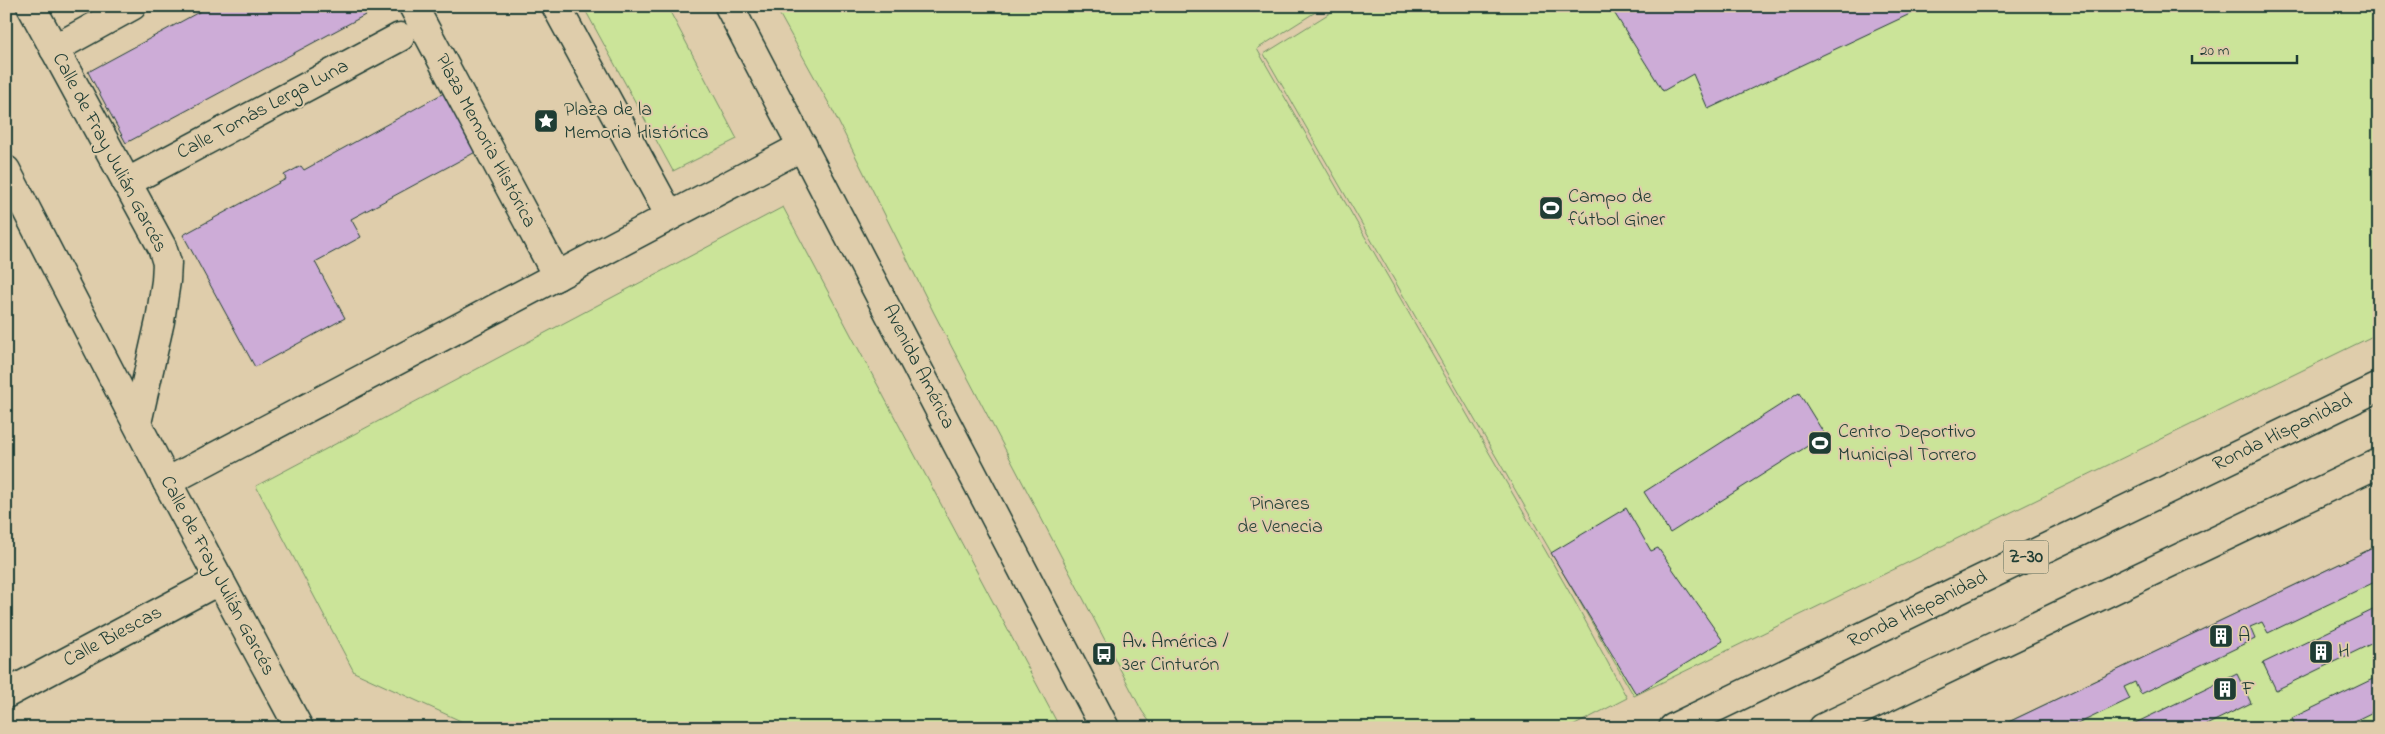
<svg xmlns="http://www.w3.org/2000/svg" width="2385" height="734" font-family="'Indie Flower',sans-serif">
<rect width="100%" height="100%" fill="#dfcdab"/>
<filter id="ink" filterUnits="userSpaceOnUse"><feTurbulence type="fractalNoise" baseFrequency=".02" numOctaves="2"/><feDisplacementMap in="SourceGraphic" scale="10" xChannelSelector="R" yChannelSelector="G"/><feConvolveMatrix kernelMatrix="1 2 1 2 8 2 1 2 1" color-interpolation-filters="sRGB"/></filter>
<g filter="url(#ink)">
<!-- green -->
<g fill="#cbe499" stroke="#759066">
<path d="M583,6H667L737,139L673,171Z"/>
<path d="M775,6H1325L1257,49L1575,602L1627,698L1569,728H1154L1142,711L934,313L832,109Z"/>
<path d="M1341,6H2379V333L1634,696L1264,54Z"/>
<path d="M783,207L1060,728H476L354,672L256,486Z"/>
<path d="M2379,545V728H1996Z"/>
</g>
<!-- building -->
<g fill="#cdacd7" stroke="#1f3d34">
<path d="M210,6H382L126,143L88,72Z"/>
<path d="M1610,6H1927L1708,109L1693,74L1663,91Z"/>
<path d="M451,89L483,148L351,219L361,237L315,262L345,318L255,367L183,235L286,179L284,175L301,166L304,170Z"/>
<path d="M1799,393L1825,435L1670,533L1644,492Z"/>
<path d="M1626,508L1651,551L1658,548L1723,641L1636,694L1551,553Z"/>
<path d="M2379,545V566L2375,567L2379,580L2268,633L2262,622L2250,627L2255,639L2141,694L2135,682L2124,687L2130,699L2069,728H1996Z"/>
<path d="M2379,607V640L2276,690L2263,663Z"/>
<path d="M2237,674L2251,703L2200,728H2125Z"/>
<path d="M2379,676V709L2340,728H2296L2292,718Z"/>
</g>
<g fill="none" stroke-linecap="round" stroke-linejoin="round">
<defs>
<g id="minor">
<path d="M31,6L162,247L167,263L166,281L160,321L137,423"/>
<path d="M413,6L557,276"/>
<path d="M556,6L670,216"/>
<path d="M54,49L132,6"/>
<path d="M126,183L400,37"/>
<path d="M167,482L803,146"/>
<path d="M6,694L220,580"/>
</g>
<g id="major">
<path d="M729,6L1105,728"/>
<path d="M6,170L167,482L299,728"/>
</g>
<g id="highway">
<path d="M1673,728L2379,387"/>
<path d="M1823,728L2379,463"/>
</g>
</defs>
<!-- minor casing -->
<use href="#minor" stroke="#1f3d34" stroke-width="31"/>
<!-- major casing -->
<use href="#major" stroke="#1f3d34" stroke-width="31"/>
<!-- highway casing -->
<use href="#highway" stroke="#1f3d34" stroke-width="31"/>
<!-- minor -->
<use href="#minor" stroke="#dfcdab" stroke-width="28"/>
<!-- major -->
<use href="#major" stroke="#dfcdab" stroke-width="28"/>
<!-- highway -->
<use href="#highway" stroke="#dfcdab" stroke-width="28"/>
</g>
</g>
<!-- icons -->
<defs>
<symbol id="sight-square" viewBox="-11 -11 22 22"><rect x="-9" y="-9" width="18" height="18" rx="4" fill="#1f3d34" stroke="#dfcdab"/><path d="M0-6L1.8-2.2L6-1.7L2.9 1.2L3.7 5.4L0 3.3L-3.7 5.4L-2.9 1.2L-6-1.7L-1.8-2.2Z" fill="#fff"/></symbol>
<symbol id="stadium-square" viewBox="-11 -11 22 22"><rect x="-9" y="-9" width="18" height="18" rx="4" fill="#1f3d34" stroke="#dfcdab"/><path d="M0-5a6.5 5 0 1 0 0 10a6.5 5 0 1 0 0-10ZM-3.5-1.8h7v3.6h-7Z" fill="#fff"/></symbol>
<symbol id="building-square" viewBox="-11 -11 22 22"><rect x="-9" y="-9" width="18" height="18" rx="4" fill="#1f3d34" stroke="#dfcdab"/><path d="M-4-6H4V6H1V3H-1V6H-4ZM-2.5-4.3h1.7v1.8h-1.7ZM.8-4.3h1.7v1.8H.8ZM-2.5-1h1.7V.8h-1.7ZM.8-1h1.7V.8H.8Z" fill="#fff"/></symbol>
<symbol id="bus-square" viewBox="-11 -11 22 22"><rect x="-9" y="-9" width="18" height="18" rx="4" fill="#1f3d34" stroke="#dfcdab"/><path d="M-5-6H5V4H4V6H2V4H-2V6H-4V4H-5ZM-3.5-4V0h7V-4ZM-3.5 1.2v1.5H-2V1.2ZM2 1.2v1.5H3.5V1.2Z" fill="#fff"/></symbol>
</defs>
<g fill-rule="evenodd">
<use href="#sight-square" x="532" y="107" width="28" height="28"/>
<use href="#stadium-square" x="1537" y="194" width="28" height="28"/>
<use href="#stadium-square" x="1806" y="429" width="28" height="28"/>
<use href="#building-square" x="2207" y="622" width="28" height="28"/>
<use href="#building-square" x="2307" y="638" width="28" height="28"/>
<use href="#bus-square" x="1090" y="640" width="28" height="28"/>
<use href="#building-square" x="2211" y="675" width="28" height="28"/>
</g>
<g text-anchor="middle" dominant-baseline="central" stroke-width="4" stroke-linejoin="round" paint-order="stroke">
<!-- shield labels -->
<rect fill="#dfcdab" stroke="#596858" stroke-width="1" x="2003.5" y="540.5" width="45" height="33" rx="4"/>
<g font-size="19" font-weight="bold" fill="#1f3d34">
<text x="2026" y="557">Z-30</text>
</g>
<!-- street labels -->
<g font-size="20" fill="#1f3d34" stroke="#dfcdab">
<text transform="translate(263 110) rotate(-28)">Calle Tomás Lerga Luna</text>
<text transform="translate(485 141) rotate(62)">Plaza Memoria Histórica</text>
<text transform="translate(109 153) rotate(62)">Calle de Fray Julián Garcés</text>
<text transform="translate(918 367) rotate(63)">Avenida América</text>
<text transform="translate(2283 433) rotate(-26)">Ronda Hispanidad</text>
<text transform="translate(217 576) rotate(62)">Calle de Fray Julián Garcés</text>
<text transform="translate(1918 610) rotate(-26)">Ronda Hispanidad</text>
<text transform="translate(113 637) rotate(-28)">Calle Biescas</text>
</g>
<!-- poi labels -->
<g font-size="20" fill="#1f3d34" stroke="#dfcdab" text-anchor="start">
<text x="564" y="110">Plaza de la<tspan x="564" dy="23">Memoria Histórica</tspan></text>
<text x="1568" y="197">Campo de<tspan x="1568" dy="23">fútbol Giner</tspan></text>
<text x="1838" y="432">Centro Deportivo<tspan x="1838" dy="23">Municipal Torrero</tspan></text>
<text x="2238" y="636">A</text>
<text x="1122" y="642">Av. América /<tspan x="1122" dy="23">3er Cinturón</tspan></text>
<text x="2338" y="652">H</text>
<text x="2242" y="689">F</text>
</g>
<!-- park labels -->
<g font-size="20" fill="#284539" stroke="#dfcdab">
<text x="1280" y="504">Pinares<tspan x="1280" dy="23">de Venecia</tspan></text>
</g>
</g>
<!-- margin -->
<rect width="2385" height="734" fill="none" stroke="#dfcdab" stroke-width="25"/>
<rect x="12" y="12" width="2360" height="709" fill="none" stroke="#1f3d34" stroke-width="2" filter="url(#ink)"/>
<!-- scale -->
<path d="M2192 55v8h105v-8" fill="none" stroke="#1f3d34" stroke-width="2.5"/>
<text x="2200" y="55" font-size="15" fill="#1f3d34" stroke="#dfcdab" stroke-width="4" paint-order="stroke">20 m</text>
</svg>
